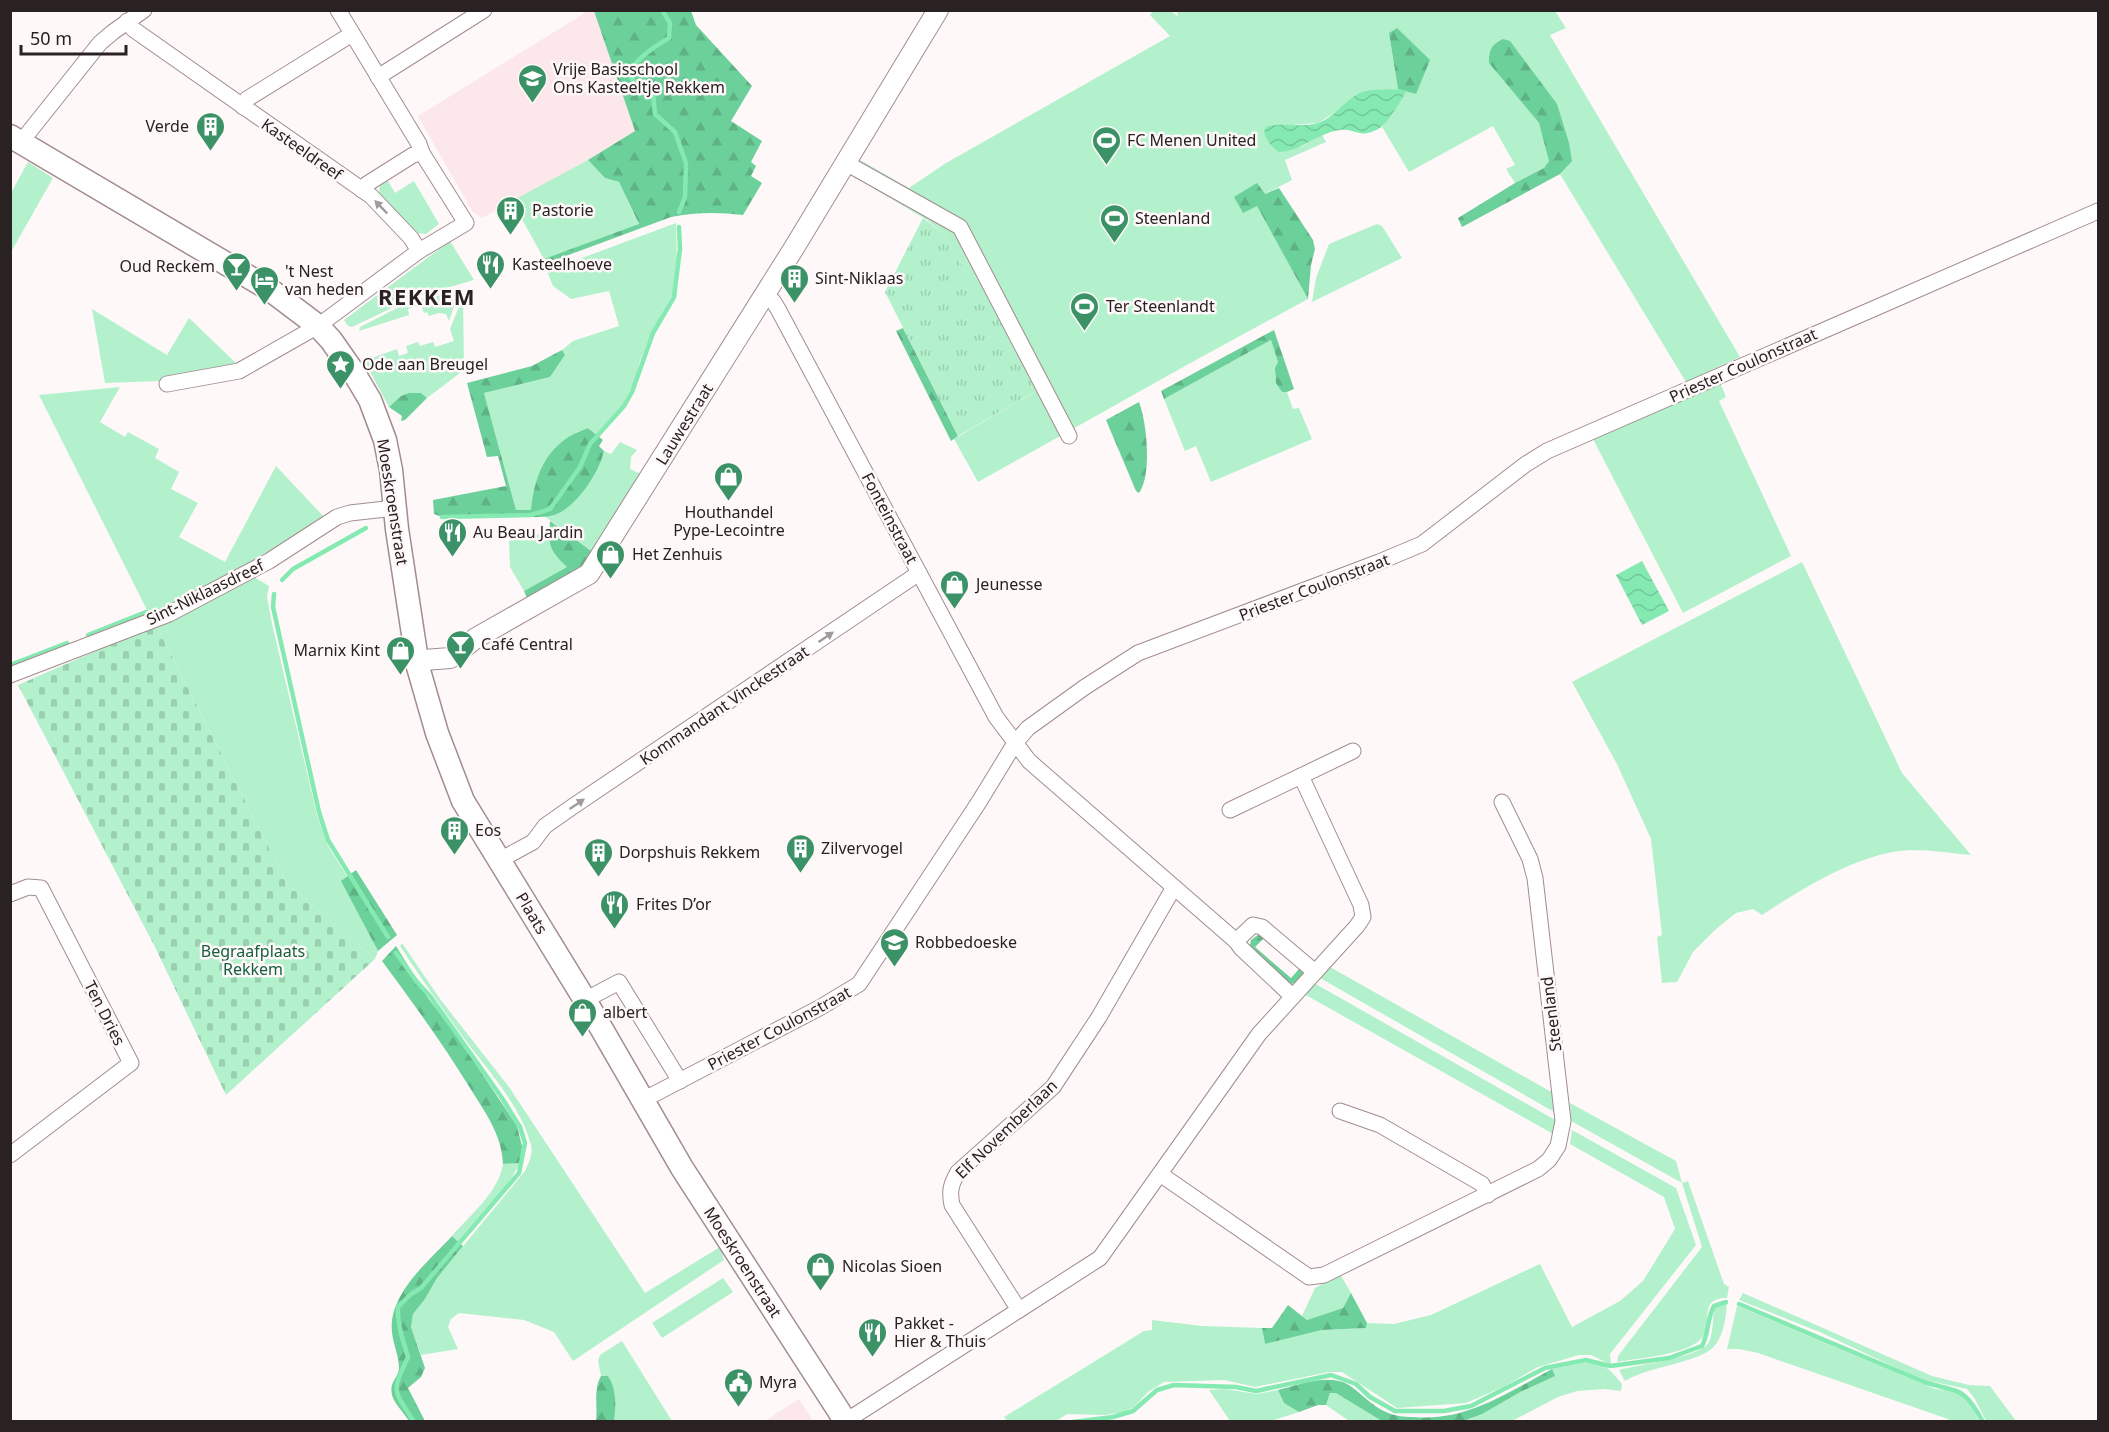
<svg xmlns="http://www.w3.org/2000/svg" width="2109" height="1432" font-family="'Noto Sans',sans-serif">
<defs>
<pattern id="forest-firs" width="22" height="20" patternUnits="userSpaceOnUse" patternTransform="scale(1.5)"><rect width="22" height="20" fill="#6cd09a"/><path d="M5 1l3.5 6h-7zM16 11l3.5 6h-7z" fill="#5eb284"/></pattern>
<pattern id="cemetery-stones" width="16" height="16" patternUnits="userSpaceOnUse" patternTransform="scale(1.5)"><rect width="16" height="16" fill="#b2f1cc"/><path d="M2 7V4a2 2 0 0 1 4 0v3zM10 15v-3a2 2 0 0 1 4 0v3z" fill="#99ceaf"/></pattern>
<pattern id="park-tufts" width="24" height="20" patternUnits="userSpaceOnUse" patternTransform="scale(1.5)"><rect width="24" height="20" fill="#b2f1cc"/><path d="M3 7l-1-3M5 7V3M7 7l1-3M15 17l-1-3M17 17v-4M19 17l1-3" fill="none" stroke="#99ceaf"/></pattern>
<pattern id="water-waves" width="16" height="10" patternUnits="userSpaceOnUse" patternTransform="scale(1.5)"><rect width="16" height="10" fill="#85e9b2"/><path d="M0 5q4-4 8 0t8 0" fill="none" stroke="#73c899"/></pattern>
</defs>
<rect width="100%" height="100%" fill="#fef8f9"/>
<!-- built -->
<g fill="#fce7ea">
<path d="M588,11H594L635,131L588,160L482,218L472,211L418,116Z"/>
<path d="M799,1399L813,1421H765Z"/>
</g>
<!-- grass -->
<g fill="#b2f1cc">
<path d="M1153,11H1170L1178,16L1177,11H1555L1566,28L1550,35L1740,357L1686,382L1560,174L1572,160L1489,63L1539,123L1548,153L1549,161L1544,168L1515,183L1506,169L1515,165L1493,126L1409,172L1382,127L1407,91L1416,94L1389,33L1398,89L1357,94L1342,108L1318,123L1282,126L1274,125L1301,147L1322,135L1326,142L1285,160L1292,180L1265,194L1257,205L1308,299L1185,366L978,482L954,439L1036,391L990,303L984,306L945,235L927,220L851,175L860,160L909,188L946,163L1170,36L1150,15Z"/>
<path d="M588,160L605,178L619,182L639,225L544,259L512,201Z"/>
<path d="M28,162L53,178L11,252V193Z"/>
<path d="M388,181L395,193L414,181L439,224L426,234L418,233L378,196L380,186Z"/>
<path d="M676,223L677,260L673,293L651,333L640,361L635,380L624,403L596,434L588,428L577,432L531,510H516L484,393L550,377L565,355L562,350L573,341L619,326L609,291L571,299L553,286L547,271Z"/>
<path d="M1377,224L1382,226L1402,258L1312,302L1316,278L1329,244Z"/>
<path d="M450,241L474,280L415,297L352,327L348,326L344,320Z"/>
<path d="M459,292L449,321L446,314L439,313L429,316L427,312L424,313L421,305L408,309L409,315L359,331L360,327L403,305L420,299Z"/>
<path d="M463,297L464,370L427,398L421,393L401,396L389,407L366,364L369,359L397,349L399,356L408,353L406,346L418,342L420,346L433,342L435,347L454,341L450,329Z"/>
<path d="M92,309L167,355L189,318L238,365L161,381L105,383Z"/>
<path d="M1271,340L1278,362L1275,376L1282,392H1287L1293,409L1299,408L1312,439L1211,482L1196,446L1185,451L1164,399Z"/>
<path d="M1720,382L1726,397L1719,401L1791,556L1683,613L1593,439Z"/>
<path d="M120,387L100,422L125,437L128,432L159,449L155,458L179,472L171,489L198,503L179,537L225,562L276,466L325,518L200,591L149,614L39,395Z"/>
<path d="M620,442L637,450L631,457L630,469L643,475L594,553L543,515H553L602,458L604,451L611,454Z"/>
<path d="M549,532C549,549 555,555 567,567L524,591L510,567L509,541Z"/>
<path d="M1802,562L1902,773L1971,855C1951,853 1930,850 1910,850C1861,852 1803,888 1762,915L1753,909L1736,913L1716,929L1693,952L1677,982L1662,983L1657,937L1662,935L1651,839L1617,764L1572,682Z"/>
<path d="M254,577L269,586L267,597L272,624L317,815L328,846L347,876L342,881L378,951L375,959L286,882L156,625Z"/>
<path d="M402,943L440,999L509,1087L645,1293L720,1247L724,1260L573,1361L554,1332L524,1320L459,1313L451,1319L448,1327L458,1349L421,1355L411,1327L413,1314L425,1299L437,1278L525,1171C529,1162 533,1155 531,1145C521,1105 484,1066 460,1033C439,1004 419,975 400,946Z"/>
<path d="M1330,967L1555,1094L1556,1113L1320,978Z"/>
<path d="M1314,983L1557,1121L1555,1135L1304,994Z"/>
<path d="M1570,1103L1676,1161L1682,1183L1688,1181L1724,1284L1729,1287L1727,1298C1695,1298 1716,1326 1700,1340C1684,1355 1639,1358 1617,1362L1618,1356L1702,1247L1682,1183L1571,1121Z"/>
<path d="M1572,1130L1676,1188L1696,1245L1610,1354L1611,1365L1591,1355H1579L1538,1367L1503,1387L1466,1403L1397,1408L1342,1372H1329L1255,1387L1224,1380L1164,1382L1148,1392L1134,1407L1124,1412L1105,1415L1067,1414L1055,1422L1007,1421L1004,1417L1144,1331L1152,1330V1320L1202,1326L1262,1328L1265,1344L1322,1330L1366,1328L1367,1323L1394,1324L1431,1315L1540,1264L1572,1327L1620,1301L1643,1281L1675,1229L1664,1197L1570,1144Z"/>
<path d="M520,1163L511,1179L458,1241L452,1236C470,1215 499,1192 503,1164Z"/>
<path d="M1340,1274L1351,1293L1343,1308L1307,1320L1302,1316L1315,1288Z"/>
<path d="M723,1278L733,1292L662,1338L652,1323Z"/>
<path d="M1743,1293L1932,1376L1969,1385L1990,1386L2016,1421H1986L1975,1399L1967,1389L1920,1379L1822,1333L1739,1300Z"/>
<path d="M1727,1303C1726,1317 1724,1333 1716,1344C1703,1363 1648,1366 1625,1381L1619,1370C1636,1365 1702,1357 1709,1342C1713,1333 1713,1319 1714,1309L1717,1305Z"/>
<path d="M1737,1306L1935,1389C1963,1390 1968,1398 1979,1421H1950L1948,1419L1758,1353L1739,1349H1727Z"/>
<path d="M622,1341L672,1421H614L615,1394L608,1376H601L598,1361L600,1355Z"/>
<path d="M1583,1363C1605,1363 1609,1368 1622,1384L1621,1391L1604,1389L1577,1391L1558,1397L1512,1421L1464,1422C1495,1409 1522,1385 1554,1376L1552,1369Z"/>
<path d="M1225,1389L1257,1394L1278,1390L1284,1403L1299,1412L1271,1421H1230L1209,1390Z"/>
<path d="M1330,1393H1336L1387,1421H1349L1326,1405Z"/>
</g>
<!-- forest -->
<g fill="url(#forest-firs)">
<path d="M594,11H691L696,25L752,86L731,121L762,141L751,162L756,166L751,176L762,183L743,215C718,212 696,212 671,217L547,263L544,259L639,224L619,182L605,178L588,160L635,131Z"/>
<path d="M1397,28L1430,60L1416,94L1398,89L1389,33Z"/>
<path d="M1503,39L1510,41L1557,104L1569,143L1572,161L1560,174L1462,227L1458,218L1515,183L1544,168L1549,161L1539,123L1489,63C1489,50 1491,45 1503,39Z"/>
<path d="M1257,183L1265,194L1279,188L1313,240L1315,249L1311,265L1308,299L1257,206L1243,213L1234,197Z"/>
<path d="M903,328L958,436L951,441L896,331Z"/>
<path d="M1274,330L1294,389L1287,392H1282L1276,383L1275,368L1278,362L1271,340L1164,399L1161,391Z"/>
<path d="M562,350L565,355L550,377L484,393L516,510H531C535,471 549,441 588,428L603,440L599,446L604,451C599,473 576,508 554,515C541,519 516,516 502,516L497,518L442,517L434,514L433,500L506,486L498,456L487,457L467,383L532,366Z"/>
<path d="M409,393H421L427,398L405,420L401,421L402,416L389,407L401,396Z"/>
<path d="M1139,402C1147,423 1152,475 1139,493L1136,491L1106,420Z"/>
<path d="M550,521L594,553L588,563L527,598L524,591L567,567C549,550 548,545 550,521Z"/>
<path d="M356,870L397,935L378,951L341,881Z"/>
<path d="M1259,934L1266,936L1255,947L1291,978L1300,968L1303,970C1304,976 1298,983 1291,984L1252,950L1250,945L1251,940Z"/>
<path d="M396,946L428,998L457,1036L517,1126L522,1146L520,1163L503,1164C502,1135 485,1112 470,1088C443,1044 413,1003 382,961Z"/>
<path d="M452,1236L463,1246L437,1278L425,1299L413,1314L411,1327L425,1368L421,1377L408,1388L425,1421H409C403,1410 388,1400 392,1385C394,1379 399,1374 399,1368C399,1356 393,1344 392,1332C388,1294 428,1262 452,1236Z"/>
<path d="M1351,1293L1367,1323L1366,1328L1322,1330L1265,1344L1262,1328H1272L1288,1305L1307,1320L1343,1308Z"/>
<path d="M1552,1369L1555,1376L1520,1392L1482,1414L1464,1421H1382L1336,1393H1330L1326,1405H1318L1299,1412L1284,1403L1278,1390C1298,1385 1329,1373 1349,1385C1361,1393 1372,1406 1386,1412C1394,1416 1404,1417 1413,1417C1466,1422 1507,1393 1552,1369Z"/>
<path d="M601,1376H608C617,1390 616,1406 614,1421H596C598,1406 593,1390 601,1376Z"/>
</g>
<!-- cemetery -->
<path fill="url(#cemetery-stones)" d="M156,625L286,882L375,959L226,1095L154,945L18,685Z"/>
<!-- park -->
<path fill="url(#park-tufts)" d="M923,218L945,235L984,305L990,302L1036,391L958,436L885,292Z"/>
<!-- water -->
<g fill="url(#water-waves)">
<path d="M1398,89L1407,91C1401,100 1388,123 1380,128C1359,140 1356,128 1340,130C1318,133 1302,151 1279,152C1272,147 1267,142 1264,132L1266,127C1280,122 1302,128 1318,123C1333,118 1343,103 1356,95C1366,88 1386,90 1398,89Z"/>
<path d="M1642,561L1669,611L1642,625L1616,575Z"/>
</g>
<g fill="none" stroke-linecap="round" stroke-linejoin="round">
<!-- stream -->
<g stroke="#85e9b2" stroke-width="4.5">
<path d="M662,10L670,23L669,38C652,48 639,57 628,73L635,83L653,94L655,114L675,132L686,163L685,197L679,212"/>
<path d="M442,517L531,515L550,509L580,467L590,444L624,406L632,392L653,333L674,297L680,249L679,227"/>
<path d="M282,580L293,569L366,528"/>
<path d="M274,594L273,607L319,812L328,840L388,937"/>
<path d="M88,635L146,612"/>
<path d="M10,665L67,643"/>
<path d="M396,953L417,982L430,996L502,1098L520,1127L525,1143L519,1173L421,1288L411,1294L398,1307C397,1325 403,1340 408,1357C391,1394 393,1388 414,1422"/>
<path d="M1739,1304L1924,1382C1959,1393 1963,1385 1983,1422"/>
<path d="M1073,1422L1113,1417L1133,1411L1157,1390L1174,1385L1236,1387L1256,1391L1331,1375L1356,1384L1370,1397L1395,1411H1444L1471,1406L1545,1368L1586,1360L1610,1366L1618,1365L1669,1358L1702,1346C1709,1333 1707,1318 1714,1306L1726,1302"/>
</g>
<defs>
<g id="minor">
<path d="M127,21L133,29L371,196L411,238L419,251"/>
<path d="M378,77L484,10"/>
<path d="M243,107L247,99L352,34"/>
<path d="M21,142L100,43L113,32L144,10"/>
<path d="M846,163L960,227L1069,436"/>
<path d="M362,190L367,184L413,155L422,153"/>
<path d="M764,296L773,301L778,309L996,717L1029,761L1236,941L1241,948L1292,996"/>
<path d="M167,384L239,371L318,326L419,251L466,223L422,153L419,144L338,10"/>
<path d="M10,675L169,614L269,561L337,517L350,513L395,508"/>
<path d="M1230,810L1353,751"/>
<path d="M498,861L533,842L545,826L572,807L919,573"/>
<path d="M10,894L28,887L41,888L131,1063L10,1155"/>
<path d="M1236,941L1253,925L1262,927L1315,972"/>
<path d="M585,1000L619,982L680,1081"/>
<path d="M643,1100L821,1007L859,984L979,802L1015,743L1028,728L1085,687L1138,653L1379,562L1422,544L1526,464L1547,451L2098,211"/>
<path d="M1340,1111L1380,1125L1482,1184L1488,1195"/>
<path d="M1160,1174L1309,1277L1324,1275L1538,1169L1549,1160L1558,1146L1563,1121L1535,878L1530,859L1502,802"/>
<path d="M1019,1310L1100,1258L1259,1034L1357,926L1363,917L1361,905L1301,776"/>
<path d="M846,1421L1019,1310L952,1205C949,1191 951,1184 958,1172L1053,1087L1099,1017L1174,887"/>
</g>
<path id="tertiary" d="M424,660L450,658L476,638L589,574L794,248L938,10"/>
<path id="secondary" d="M10,136L269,289L318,326L331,340L354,373L370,400L385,440L391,470L397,529L418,667L437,733L463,801L585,1000L682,1168L846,1422"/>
</defs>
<!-- minor casing -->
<use href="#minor" stroke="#a38c8f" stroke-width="17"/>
<!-- tertiary casing -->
<use href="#tertiary" stroke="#a38c8f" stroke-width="22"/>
<!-- secondary casing -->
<use href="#secondary" stroke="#a38c8f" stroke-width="25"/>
<!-- minor -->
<use href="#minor" stroke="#fff" stroke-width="15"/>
<!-- tertiary -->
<use href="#tertiary" stroke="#fff" stroke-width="20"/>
<!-- secondary -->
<use href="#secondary" stroke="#fff" stroke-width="22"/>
</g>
<!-- one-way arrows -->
<defs><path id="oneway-solid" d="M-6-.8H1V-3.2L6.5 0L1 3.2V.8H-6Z" transform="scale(1.5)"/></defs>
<g fill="#9f9b9c">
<use href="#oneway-solid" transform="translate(381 207) rotate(-134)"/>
<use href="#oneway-solid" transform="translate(826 637) rotate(-34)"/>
<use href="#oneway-solid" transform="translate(577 804) rotate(-34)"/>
</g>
<!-- icons -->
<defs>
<symbol id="school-pin" viewBox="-11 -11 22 30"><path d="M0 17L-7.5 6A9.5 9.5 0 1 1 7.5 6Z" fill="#3b9266" stroke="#fef8f9"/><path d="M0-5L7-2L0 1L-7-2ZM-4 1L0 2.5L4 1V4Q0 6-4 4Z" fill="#fff"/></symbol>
<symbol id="building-pin" viewBox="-11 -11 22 30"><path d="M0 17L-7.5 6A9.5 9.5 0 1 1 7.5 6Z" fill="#3b9266" stroke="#fef8f9"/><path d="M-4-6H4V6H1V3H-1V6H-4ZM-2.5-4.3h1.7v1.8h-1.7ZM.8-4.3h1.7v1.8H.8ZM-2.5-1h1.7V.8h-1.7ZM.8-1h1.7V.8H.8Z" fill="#fff"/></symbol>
<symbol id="stadium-pin" viewBox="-11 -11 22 30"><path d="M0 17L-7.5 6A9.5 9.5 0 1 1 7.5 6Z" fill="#3b9266" stroke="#fef8f9"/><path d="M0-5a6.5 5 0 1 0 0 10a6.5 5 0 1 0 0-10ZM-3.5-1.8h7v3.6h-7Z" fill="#fff"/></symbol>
<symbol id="restaurant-pin" viewBox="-11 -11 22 30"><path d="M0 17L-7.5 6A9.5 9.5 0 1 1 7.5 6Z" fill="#3b9266" stroke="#fef8f9"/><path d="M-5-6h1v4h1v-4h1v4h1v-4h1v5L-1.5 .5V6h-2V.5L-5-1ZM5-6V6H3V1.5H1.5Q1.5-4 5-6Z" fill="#fff"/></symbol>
<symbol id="bar-pin" viewBox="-11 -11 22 30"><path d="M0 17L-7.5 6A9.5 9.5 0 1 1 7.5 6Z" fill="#3b9266" stroke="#fef8f9"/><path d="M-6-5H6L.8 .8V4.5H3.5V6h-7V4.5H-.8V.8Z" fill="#fff"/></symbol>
<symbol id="hotel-pin" viewBox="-11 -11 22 30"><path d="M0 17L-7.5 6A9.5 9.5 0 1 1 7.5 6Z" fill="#3b9266" stroke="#fef8f9"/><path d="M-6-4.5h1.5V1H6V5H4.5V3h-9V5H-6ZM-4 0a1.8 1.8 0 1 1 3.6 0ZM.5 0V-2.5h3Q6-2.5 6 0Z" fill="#fff"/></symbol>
<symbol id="sight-pin" viewBox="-11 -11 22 30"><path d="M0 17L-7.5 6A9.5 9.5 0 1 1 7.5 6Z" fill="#3b9266" stroke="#fef8f9"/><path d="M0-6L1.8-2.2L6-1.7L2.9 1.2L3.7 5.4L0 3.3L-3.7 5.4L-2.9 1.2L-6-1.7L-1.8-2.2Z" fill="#fff"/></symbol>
<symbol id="shop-pin" viewBox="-11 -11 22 30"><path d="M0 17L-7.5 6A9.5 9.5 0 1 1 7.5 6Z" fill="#3b9266" stroke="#fef8f9"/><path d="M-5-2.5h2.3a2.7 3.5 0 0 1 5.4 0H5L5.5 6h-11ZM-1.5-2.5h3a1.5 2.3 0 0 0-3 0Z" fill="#fff"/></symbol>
<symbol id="civic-pin" viewBox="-11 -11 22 30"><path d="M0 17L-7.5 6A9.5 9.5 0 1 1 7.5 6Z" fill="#3b9266" stroke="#fef8f9"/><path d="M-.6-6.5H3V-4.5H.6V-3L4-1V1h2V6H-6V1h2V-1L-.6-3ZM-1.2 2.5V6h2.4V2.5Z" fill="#fff"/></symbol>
</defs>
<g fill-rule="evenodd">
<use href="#school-pin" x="516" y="62" width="33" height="45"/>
<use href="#building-pin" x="194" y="110" width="33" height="45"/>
<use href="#stadium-pin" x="1090" y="124" width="33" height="45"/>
<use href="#building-pin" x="494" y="194" width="33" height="45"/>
<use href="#stadium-pin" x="1098" y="202" width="33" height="45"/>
<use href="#restaurant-pin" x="474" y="248" width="33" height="45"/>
<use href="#bar-pin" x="220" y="250" width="33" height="45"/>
<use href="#building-pin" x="778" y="262" width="33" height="45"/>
<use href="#hotel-pin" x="248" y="264" width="33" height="45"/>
<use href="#stadium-pin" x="1068" y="290" width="33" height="45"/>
<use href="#sight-pin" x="324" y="348" width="33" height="45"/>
<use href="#shop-pin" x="712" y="460" width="33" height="45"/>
<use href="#restaurant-pin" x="436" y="516" width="33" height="45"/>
<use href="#shop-pin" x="594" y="538" width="33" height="45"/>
<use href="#shop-pin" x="938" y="568" width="33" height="45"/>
<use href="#bar-pin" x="444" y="628" width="33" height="45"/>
<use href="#shop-pin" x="384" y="634" width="33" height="45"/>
<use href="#building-pin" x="438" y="814" width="33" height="45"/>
<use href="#building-pin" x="784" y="832" width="33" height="45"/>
<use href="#building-pin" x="582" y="836" width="33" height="45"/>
<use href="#restaurant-pin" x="598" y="888" width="33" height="45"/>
<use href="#school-pin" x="878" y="926" width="33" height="45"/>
<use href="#shop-pin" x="566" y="996" width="33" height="45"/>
<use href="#shop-pin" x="804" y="1250" width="33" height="45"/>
<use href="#restaurant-pin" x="856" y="1316" width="33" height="45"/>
<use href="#civic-pin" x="722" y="1366" width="33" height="45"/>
</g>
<g text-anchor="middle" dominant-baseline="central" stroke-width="5" stroke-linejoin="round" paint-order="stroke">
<!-- poi labels -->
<g font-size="16" fill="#2a2122" stroke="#fef8f9" text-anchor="start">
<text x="553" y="69">Vrije Basisschool<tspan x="553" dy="18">Ons Kasteeltje Rekkem</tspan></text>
<text x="189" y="126" text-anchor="end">Verde</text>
<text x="1127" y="140">FC Menen United</text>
<text x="532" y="210">Pastorie</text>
<text x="1135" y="218">Steenland</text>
<text x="512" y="264">Kasteelhoeve</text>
<text x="215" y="266" text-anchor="end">Oud Reckem</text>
<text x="285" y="271">'t Nest<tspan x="285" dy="18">van heden</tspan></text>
<text x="815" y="278">Sint-Niklaas</text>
<text x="1106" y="306">Ter Steenlandt</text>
<text x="362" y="364">Ode aan Breugel</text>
<text x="729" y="512" text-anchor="middle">Houthandel<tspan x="729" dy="18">Pype-Lecointre</tspan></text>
<text x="473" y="532">Au Beau Jardin</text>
<text x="632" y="554">Het Zenhuis</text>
<text x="976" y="584">Jeunesse</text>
<text x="481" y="644">Café Central</text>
<text x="380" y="650" text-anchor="end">Marnix Kint</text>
<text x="475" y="830">Eos</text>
<text x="821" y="848">Zilvervogel</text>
<text x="619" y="852">Dorpshuis Rekkem</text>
<text x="636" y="904">Frites D’or</text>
<text x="915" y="942">Robbedoeske</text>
<text x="603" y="1012">albert</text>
<text x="842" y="1266">Nicolas Sioen</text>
<text x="894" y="1323">Pakket -<tspan x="894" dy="18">Hier &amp; Thuis</tspan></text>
<text x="759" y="1382">Myra</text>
</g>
<!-- street labels -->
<g font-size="16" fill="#2a2122" stroke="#fef8f9">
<text transform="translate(302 149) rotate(35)">Kasteeldreef</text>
<text transform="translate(1743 365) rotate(-24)">Priester Coulonstraat</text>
<text transform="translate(684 424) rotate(-58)">Lauwestraat</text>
<text transform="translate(393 502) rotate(81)">Moeskroenstraat</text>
<text transform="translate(890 518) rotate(62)">Fonteinstraat</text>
<text transform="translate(1314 587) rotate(-21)">Priester Coulonstraat</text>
<text transform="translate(205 592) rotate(-26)">Sint-Niklaasdreef</text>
<text transform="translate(724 705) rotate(-34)">Kommandant Vinckestraat</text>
<text transform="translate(532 913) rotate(59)">Plaats</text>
<text transform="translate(105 1013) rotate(63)">Ten Dries</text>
<text transform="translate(1551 1014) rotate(-97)">Steenland</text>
<text transform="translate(779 1028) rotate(-28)">Priester Coulonstraat</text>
<text transform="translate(1006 1129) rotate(-44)">Elf Novemberlaan</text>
<text transform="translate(743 1262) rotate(57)">Moeskroenstraat</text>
</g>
<!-- park labels -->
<g font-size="16" fill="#15603e" stroke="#fef8f9">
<text x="253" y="951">Begraafplaats<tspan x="253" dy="18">Rekkem</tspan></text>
</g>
<!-- district labels -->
<g font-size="22" font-weight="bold" letter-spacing="1.5" fill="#2a2122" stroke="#fef8f9">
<text x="427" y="296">REKKEM</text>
</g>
</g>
<!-- border -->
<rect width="2109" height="1432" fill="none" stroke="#2a2122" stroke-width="24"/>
<!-- scale -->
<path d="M21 45v9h105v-9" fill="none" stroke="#2a2122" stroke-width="3"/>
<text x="30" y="45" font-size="18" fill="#2a2122" stroke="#fef8f9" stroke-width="4.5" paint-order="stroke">50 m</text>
</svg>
